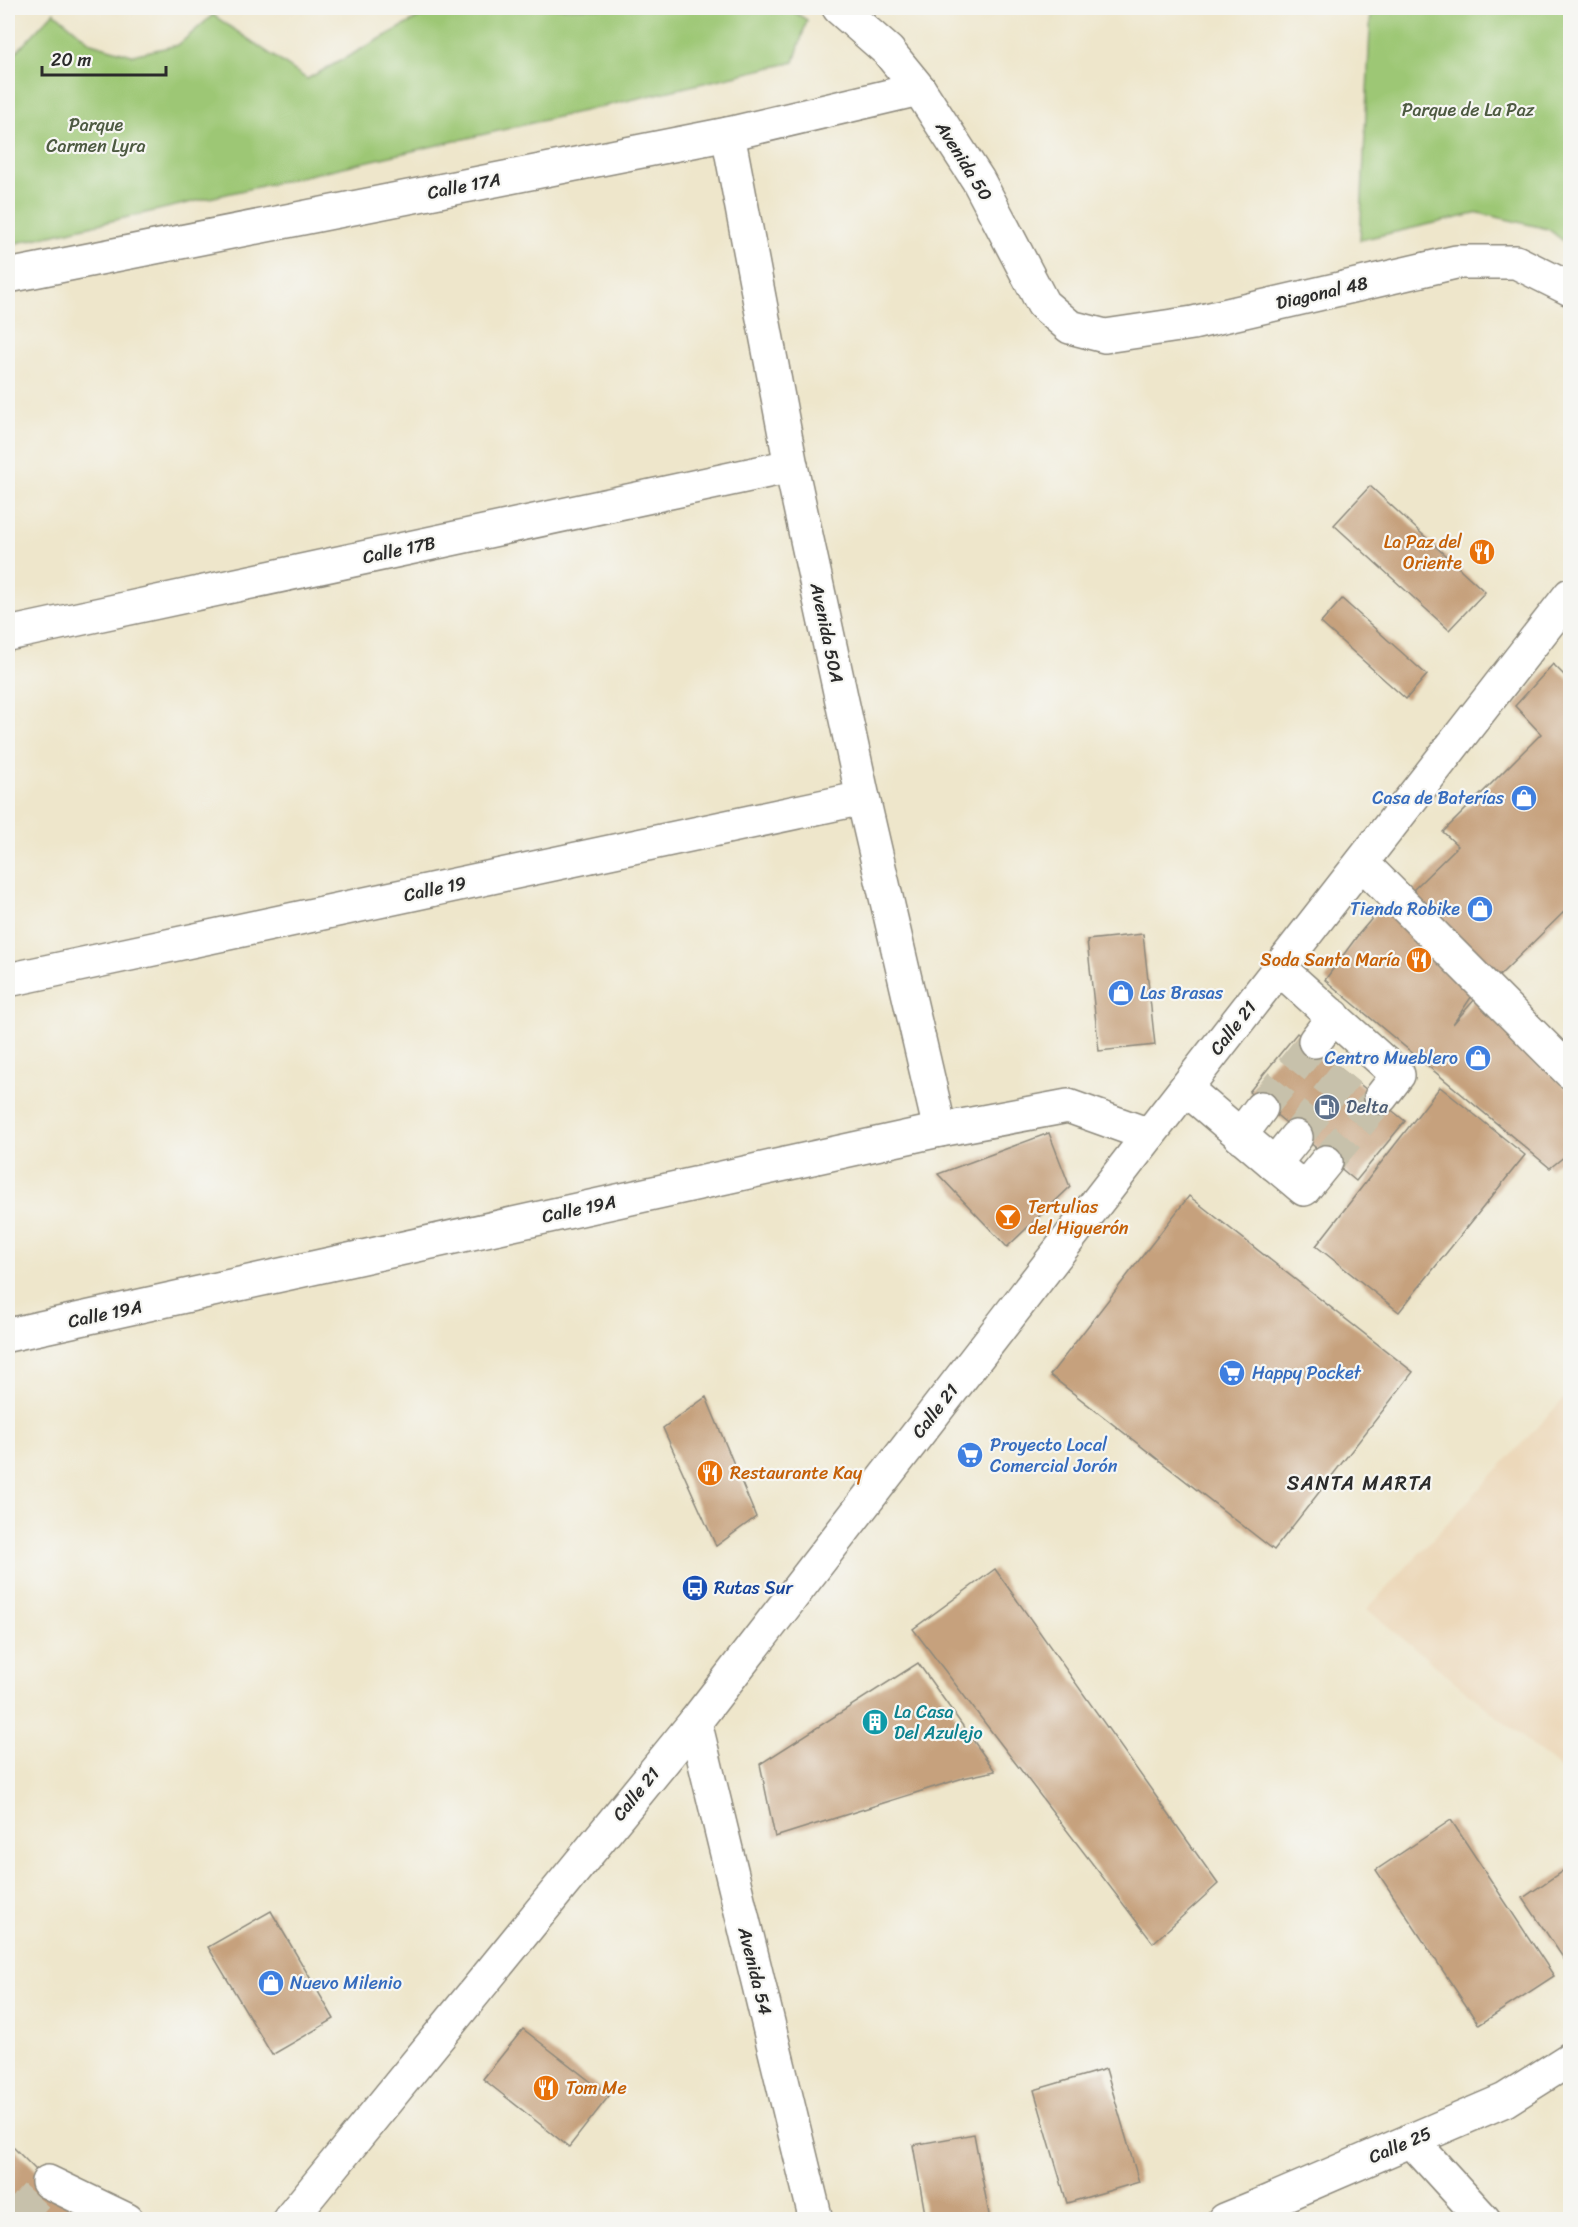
<svg xmlns="http://www.w3.org/2000/svg" width="1578" height="2227" font-family="Sriracha,sans-serif">
<rect width="100%" height="100%" fill="#f6f6f2"/>
<filter id="ink" filterUnits="userSpaceOnUse"><feTurbulence type="fractalNoise" baseFrequency=".0167" numOctaves="2"/><feDisplacementMap in="SourceGraphic" scale="12" xChannelSelector="R" yChannelSelector="G"/><feConvolveMatrix kernelMatrix="1 2 1 2 8 2 1 2 1" color-interpolation-filters="sRGB"/></filter>
<filter id="wash" filterUnits="userSpaceOnUse"><feTurbulence type="fractalNoise" baseFrequency=".008" numOctaves="4" result="noise"/><feDisplacementMap in="SourceGraphic" scale="24" xChannelSelector="R" yChannelSelector="G"/><feGaussianBlur stdDeviation="1.35" result="paint"/><feColorMatrix in="noise" values="0 0 0 0 0 0 0 0 0 0 0 0 0 0 0 0 0 1.4 0 .05"/><feComposite in="paint" operator="in"/></filter>
<g filter="url(#wash)">
<rect width="100%" height="100%" fill="#eee6cb"/>
<!-- built -->
<path fill="#ecd8ba" d="M1570,1392V1777L1367,1609Z"/>
<!-- green -->
<g fill="#9dc774" stroke="#647950" stroke-width="1.5">
<path d="M460,8H788L807,20L794,62L8,245V61L54,12L91,43L132,55L178,45L213,15L307,79L418,18Z"/>
<path d="M1371,8H1570V246L1548,229L1479,213L1360,240Z"/>
</g>
<g id="blocks">
<!-- building -->
<g fill="#c6a17d">
<path d="M1370,486L1485,592L1449,630L1334,525Z"/>
<path d="M1342,599L1427,675L1406,699L1321,623Z"/>
<path d="M1553,664L1570,681V906L1499,976L1410,893L1458,846L1443,832L1541,734L1515,706Z"/>
<path d="M1391,896L1480,984L1453,1024L1476,998L1570,1092V1152L1550,1168L1325,980L1358,935Z"/>
<path d="M1143,934L1155,1045L1099,1051L1087,940Z"/>
<path d="M1297,1033L1405,1121L1356,1181L1249,1092Z"/>
<path d="M1440,1087L1525,1155L1399,1312L1316,1246Z"/>
<path d="M1049,1133L1070,1187L1007,1247L938,1174Z"/>
<path d="M1189,1196L1413,1372L1274,1550L1050,1375Z"/>
<path d="M706,1397L756,1517L716,1546L663,1428Z"/>
<path d="M995,1569L1218,1884L1153,1943L913,1629Z"/>
<path d="M918,1663L995,1771L963,1778L775,1837L760,1764Z"/>
<path d="M1451,1820L1554,1976L1479,2025L1376,1870Z"/>
<path d="M1570,1866V1968L1523,1898Z"/>
<path d="M271,1911L334,2019L272,2055L208,1947Z"/>
<path d="M523,2029L609,2096L569,2147L483,2079Z"/>
<path d="M1106,2069L1139,2182L1067,2203L1034,2090Z"/>
<path d="M974,2134L990,2220H926L913,2145Z"/>
<path d="M8,2142L48,2182L85,2220H8Z"/>
</g>
</g>
</g>
<g filter="url(#ink)">
<use href="#blocks" fill-opacity="0" stroke="#8c887b" stroke-width="1.5"/>
<g fill="none" stroke-linecap="round" stroke-linejoin="round">
<!-- minor-tunnel -->
<g stroke="#c7c1ab" stroke-width="33" stroke-dasharray="33 16" stroke-linecap="butt">
<path d="M1261,1108L1315,1041"/>
<path d="M1296,1137L1349,1070"/>
<path d="M1326,1162L1381,1097"/>
<path d="M14,2220L48,2182"/>
</g>
<defs>
<g id="minor">
<path d="M839,8L888,51L919,89L978,180L1043,304L1070,327L1105,336L1193,323L1456,262H1516L1570,289"/>
<path d="M728,134L791,466L863,798L940,1130"/>
<path d="M8,276L728,134L919,89"/>
<path d="M8,634L791,466"/>
<path d="M1362,863L1570,1072"/>
<path d="M1279,968L1398,1075L1381,1097"/>
<path d="M8,980L863,798"/>
<path d="M1315,1041L1334,1016"/>
<path d="M1186,1089L1304,1189L1326,1162"/>
<path d="M1240,1136L1261,1108"/>
<path d="M1274,1164L1296,1137"/>
<path d="M8,1335L940,1130L1068,1106L1149,1135"/>
<path d="M695,1722L816,2220"/>
<path d="M1411,2140L1484,2220"/>
<path d="M48,2182L127,2220"/>
<path d="M1224,2220L1263,2204L1505,2100L1570,2059"/>
</g>
<path id="major" d="M289,2220L695,1722L1149,1135L1570,595"/>
</defs>
<!-- minor casing -->
<use href="#minor" stroke="#8c887b" stroke-width="36"/>
<!-- major casing -->
<use href="#major" stroke="#8c887b" stroke-width="36"/>
<!-- minor -->
<use href="#minor" stroke="#fff" stroke-width="33"/>
<!-- major -->
<use href="#major" stroke="#fff" stroke-width="33"/>
</g>
</g>
<!-- icons -->
<defs>
<symbol id="restaurant-disc" viewBox="-11 -11 22 22"><circle r="9.5" fill="#e8710a" stroke="#f6f6f2"/><path d="M-5-6h1v4h1v-4h1v4h1v-4h1v5L-1.5 .5V6h-2V.5L-5-1ZM5-6V6H3V1.5H1.5Q1.5-4 5-6Z" fill="#fff"/></symbol>
<symbol id="shop-disc" viewBox="-11 -11 22 22"><circle r="9.5" fill="#3f7fe0" stroke="#f6f6f2"/><path d="M-5-2.5h2.3a2.7 3.5 0 0 1 5.4 0H5L5.5 6h-11ZM-1.5-2.5h3a1.5 2.3 0 0 0-3 0Z" fill="#fff"/></symbol>
<symbol id="fuel-disc" viewBox="-11 -11 22 22"><circle r="9.5" fill="#5c6f8a" stroke="#f6f6f2"/><path d="M-5.5-6h7V0h2V4h1.3V-2.5L3-4.5l.8-.8L6-3V5H2.5V1h-1V6h-7ZM-4.2-4.7v3.2H.2V-4.7Z" fill="#fff"/></symbol>
<symbol id="bar-disc" viewBox="-11 -11 22 22"><circle r="9.5" fill="#e8710a" stroke="#f6f6f2"/><path d="M-6-5H6L.8 .8V4.5H3.5V6h-7V4.5H-.8V.8Z" fill="#fff"/></symbol>
<symbol id="supermarket-disc" viewBox="-11 -11 22 22"><circle r="9.5" fill="#3f7fe0" stroke="#f6f6f2"/><path d="M-6-5.5h2.5l.6 2H6L4.5 2H-2.5L-4.4-4H-6ZM-1.5 3.2a1.3 1.3 0 1 0 .1 0ZM3 3.2a1.3 1.3 0 1 0 .1 0Z" fill="#fff"/></symbol>
<symbol id="bus-disc" viewBox="-11 -11 22 22"><circle r="9.5" fill="#1a4fb4" stroke="#f6f6f2"/><path d="M-5-6H5V4H4V6H2V4H-2V6H-4V4H-5ZM-3.5-4V0h7V-4ZM-3.5 1.2v1.5H-2V1.2ZM2 1.2v1.5H3.5V1.2Z" fill="#fff"/></symbol>
<symbol id="building-disc" viewBox="-11 -11 22 22"><circle r="9.5" fill="#0f9aa8" stroke="#f6f6f2"/><path d="M-4-6H4V6H1V3H-1V6H-4ZM-2.5-4.3h1.7v1.8h-1.7ZM.8-4.3h1.7v1.8H.8ZM-2.5-1h1.7V.8h-1.7ZM.8-1h1.7V.8H.8Z" fill="#fff"/></symbol>
</defs>
<g fill-rule="evenodd">
<use href="#restaurant-disc" x="1467" y="537" width="30" height="30"/>
<use href="#shop-disc" x="1509" y="783" width="30" height="30"/>
<use href="#shop-disc" x="1465" y="894" width="30" height="30"/>
<use href="#restaurant-disc" x="1404" y="945" width="30" height="30"/>
<use href="#shop-disc" x="1106" y="978" width="30" height="30"/>
<use href="#shop-disc" x="1463" y="1043" width="30" height="30"/>
<use href="#fuel-disc" x="1312" y="1092" width="30" height="30"/>
<use href="#bar-disc" x="993" y="1202" width="30" height="30"/>
<use href="#supermarket-disc" x="1217" y="1358" width="30" height="30"/>
<use href="#supermarket-disc" x="955" y="1440" width="30" height="30"/>
<use href="#restaurant-disc" x="695" y="1458" width="30" height="30"/>
<use href="#bus-disc" x="680" y="1573" width="30" height="30"/>
<use href="#building-disc" x="860" y="1707" width="30" height="30"/>
<use href="#shop-disc" x="256" y="1968" width="30" height="30"/>
<use href="#restaurant-disc" x="531" y="2073" width="30" height="30"/>
</g>
<g text-anchor="middle" dominant-baseline="central" stroke-width="4.5" stroke-linejoin="round" paint-order="stroke">
<!-- park labels -->
<g font-size="18" fill="#4d5a41" stroke="#f6f6f2">
<text x="1468" y="110">Parque de La Paz</text>
<text x="96" y="125">Parque<tspan x="96" dy="21">Carmen Lyra</tspan></text>
</g>
<!-- street labels -->
<g font-size="18" fill="#2b2b2b" stroke="#f6f6f2">
<text transform="translate(964 161) rotate(58)">Avenida 50</text>
<text transform="translate(464 186) rotate(-11)">Calle 17A</text>
<text transform="translate(1322 293) rotate(-13)">Diagonal 48</text>
<text transform="translate(399 550) rotate(-12)">Calle 17B</text>
<text transform="translate(827 633) rotate(78)">Avenida 50A</text>
<text transform="translate(435 889) rotate(-12)">Calle 19</text>
<text transform="translate(1233 1028) rotate(-52)">Calle 21</text>
<text transform="translate(579 1209) rotate(-12)">Calle 19A</text>
<text transform="translate(105 1314) rotate(-12)">Calle 19A</text>
<text transform="translate(935 1411) rotate(-52)">Calle 21</text>
<text transform="translate(636 1794) rotate(-51)">Calle 21</text>
<text transform="translate(755 1971) rotate(76)">Avenida 54</text>
<text transform="translate(1400 2145) rotate(-23)">Calle 25</text>
</g>
<!-- food labels -->
<g font-size="18" fill="#c56008" stroke="#f6f6f2" text-anchor="start">
<text x="1462" y="542" text-anchor="end">La Paz del<tspan x="1462" dy="21">Oriente</tspan></text>
<text x="1400" y="960" text-anchor="end">Soda Santa María</text>
<text x="1028" y="1207">Tertulias<tspan x="1028" dy="21">del Higuerón</tspan></text>
<text x="730" y="1473">Restaurante Kay</text>
<text x="566" y="2088">Tom Me</text>
</g>
<!-- shop labels -->
<g font-size="18" fill="#366cbe" stroke="#f6f6f2" text-anchor="start">
<text x="1504" y="798" text-anchor="end">Casa de Baterías</text>
<text x="1460" y="909" text-anchor="end">Tienda Robike</text>
<text x="1140" y="993">Las Brasas</text>
<text x="1458" y="1058" text-anchor="end">Centro Mueblero</text>
<text x="1252" y="1373">Happy Pocket</text>
<text x="990" y="1445">Proyecto Local<tspan x="990" dy="21">Comercial Jorón</tspan></text>
<text x="290" y="1983">Nuevo Milenio</text>
</g>
<!-- service labels -->
<g font-size="18" fill="#4e5e75" stroke="#f6f6f2" text-anchor="start">
<text x="1346" y="1107">Delta</text>
</g>
<!-- transit labels -->
<g font-size="18" fill="#164399" stroke="#f6f6f2" text-anchor="start">
<text x="714" y="1588">Rutas Sur</text>
</g>
<!-- culture labels -->
<g font-size="18" fill="#0d838f" stroke="#f6f6f2" text-anchor="start">
<text x="894" y="1712">La Casa<tspan x="894" dy="21">Del Azulejo</tspan></text>
</g>
<!-- neighbourhood labels -->
<g font-size="20" letter-spacing="1.5" fill="#2b2b2b" stroke="#f6f6f2">
<text x="1360" y="1483">SANTA MARTA</text>
</g>
</g>
<!-- margin -->
<rect width="1578" height="2227" fill="none" stroke="#f6f6f2" stroke-width="30"/>
<!-- scale -->
<path d="M42 66v9h124v-9" fill="none" stroke="#2b2b2b" stroke-width="3"/>
<text x="51" y="66" font-size="18" fill="#2b2b2b" stroke="#f6f6f2" stroke-width="4.5" paint-order="stroke">20 m</text>
</svg>
